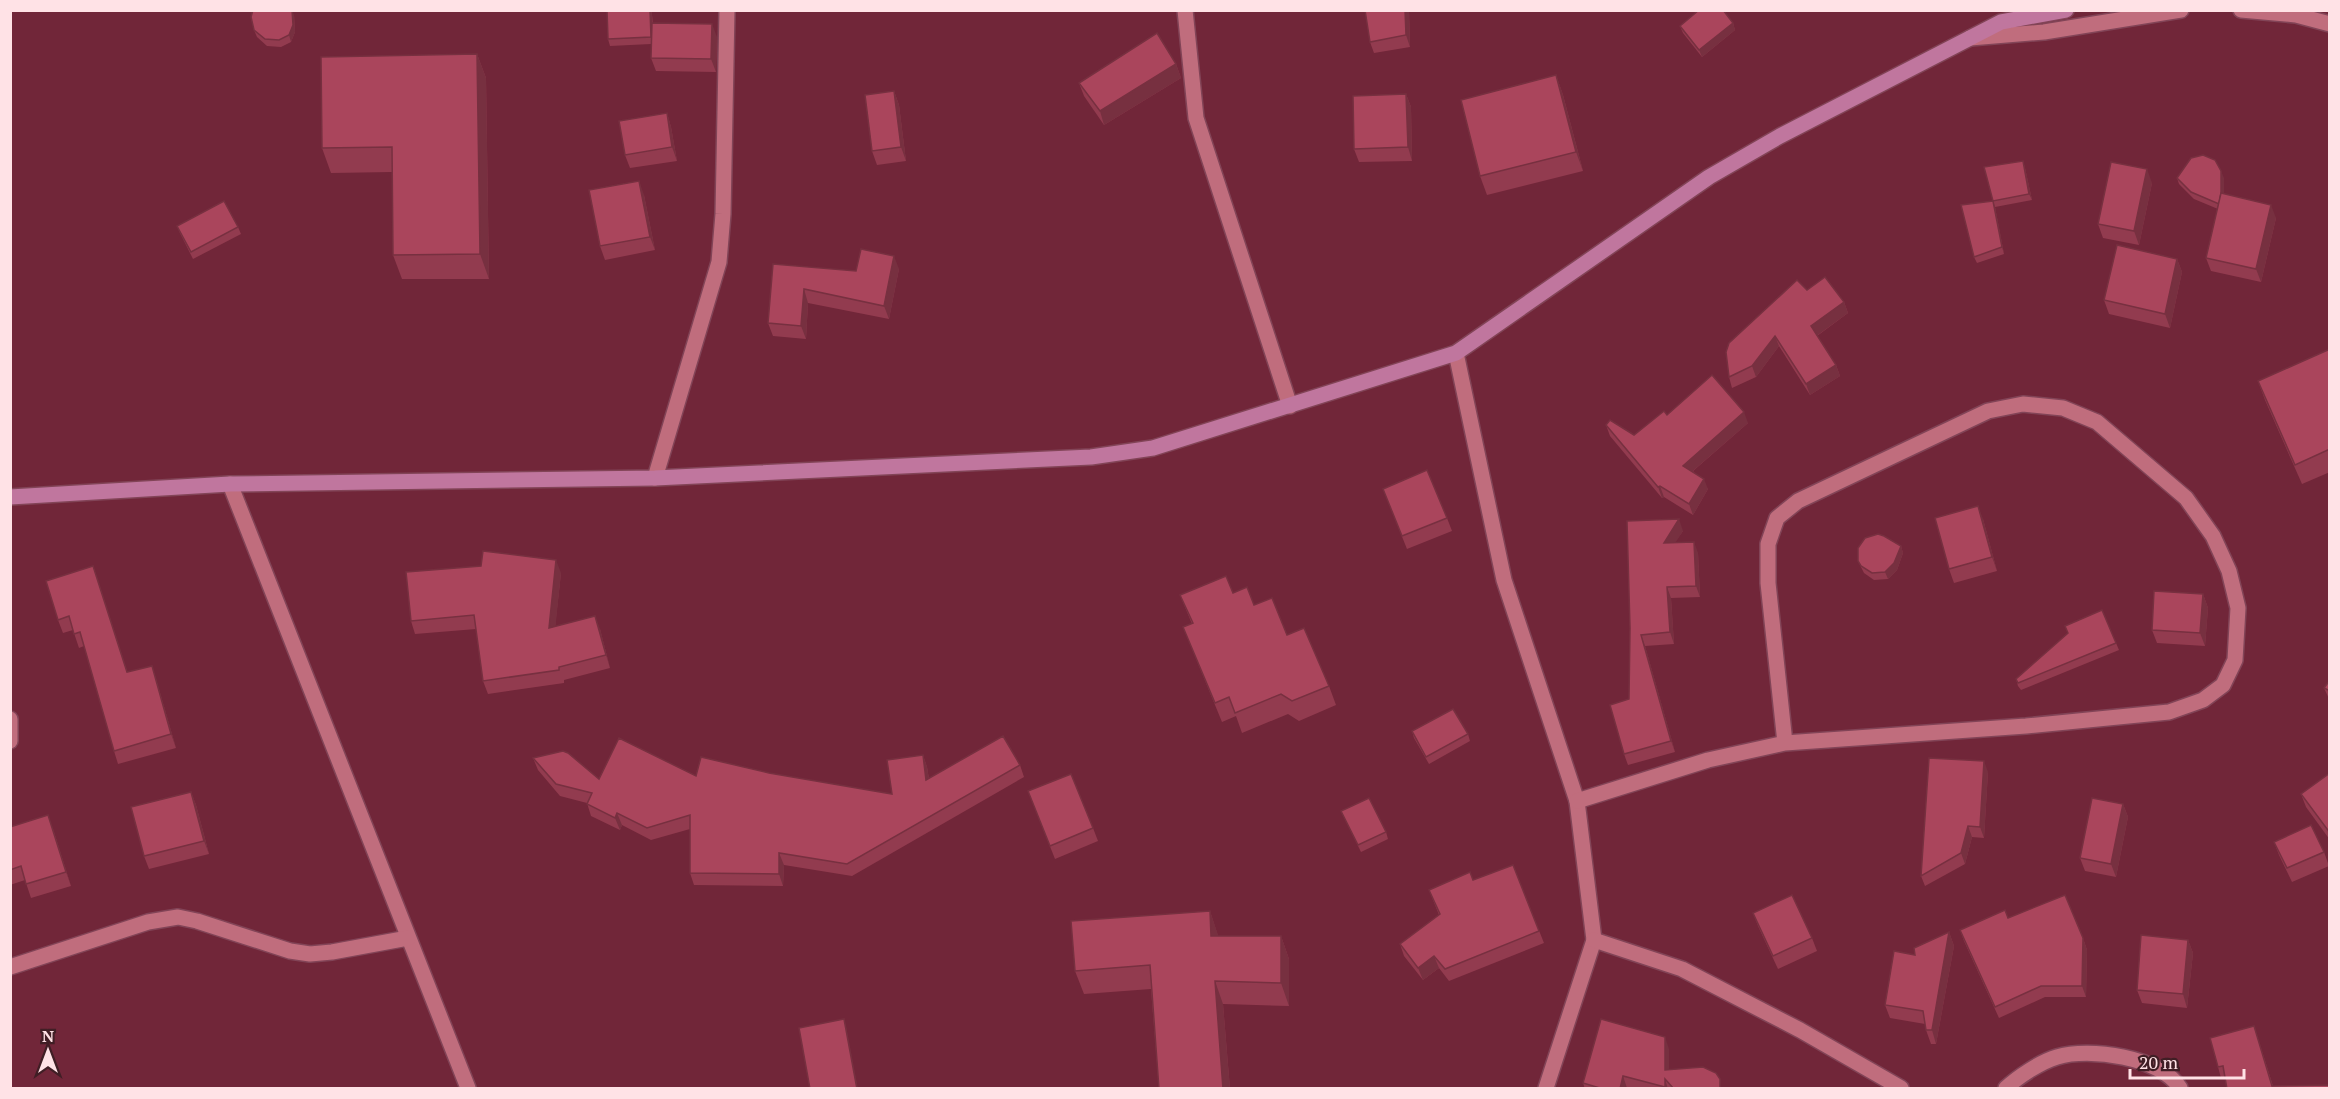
<svg xmlns="http://www.w3.org/2000/svg" width="2340" height="1099" font-family="'PT Serif',serif">
<rect width="100%" height="100%" fill="#712639"/>
<g fill="none" stroke-linecap="round" stroke-linejoin="round">
<defs>
<g id="street">
<path d="M1185,10L1196,118L1290,406"/>
<path d="M2241,10L2296,15L2330,24"/>
<path d="M1970,38L2044,32L2181,10"/>
<path d="M1456,353L1504,580L1577,801L1594,940L1546,1088"/>
<path d="M655,478L719,262L723,214L727,10"/>
<path d="M230,484L468,1088"/>
<path d="M10,719V741"/>
<path d="M1577,801L1708,760L1785,743L2026,726L2169,712L2203,700L2223,685L2235,660L2238,608L2229,571L2213,536L2186,498L2097,422L2063,408L2023,404L1988,411L1798,501L1777,518L1768,544V583L1785,743"/>
<path d="M1594,940L1682,969L1800,1030L1901,1088"/>
<path d="M10,967L148,922L178,917L197,921L290,951L310,954L332,952L408,938"/>
<path d="M2006,1088C2018,1077 2040,1062 2057,1057C2089,1047 2161,1057 2180,1088"/>
</g>
<path id="secondary" d="M10,497L230,484L655,478L1091,457L1153,448L1456,353L1709,177L1780,136L2001,22L2066,10"/>
</defs>
<!-- street casing -->
<use href="#street" stroke="#824457" stroke-width="18"/>
<!-- secondary casing -->
<use href="#secondary" stroke="#824457" stroke-width="18"/>
<!-- street -->
<use href="#street" stroke="#c06d7d" stroke-width="15"/>
<!-- secondary -->
<use href="#secondary" stroke="#c0769e" stroke-width="15"/>
</g>
<!-- wall -->
<g fill="#923b4f">
<path d="M650,10H651L652,15L653,23L717,37L716,72L656,71L651,58V44L610,46L608,39Z"/>
<path d="M1365,10H1409L1410,47L1374,53L1370,42Z"/>
<path d="M294,15L295,32L291,42L281,47L267,46L257,37L254,30Z"/>
<path d="M1733,23L1735,30L1702,57L1683,33L1680,26Z"/>
<path d="M477,54L486,78L489,279H402L393,255L392,172L331,173L322,148Z"/>
<path d="M1176,64L1181,78L1104,125L1084,96L1079,83Z"/>
<path d="M1556,75L1563,95L1583,171L1487,195L1480,176Z"/>
<path d="M894,91L899,105L906,161L877,165L872,151Z"/>
<path d="M1406,94L1411,107L1412,161L1359,162L1354,149Z"/>
<path d="M667,113L671,127L677,161L630,168L625,155Z"/>
<path d="M2023,161L2025,168L2032,200L1995,207L2004,254L1977,263L1974,257L1993,201Z"/>
<path d="M2177,178H2224V194L2276,218L2261,282L2211,271L2206,258L2218,209L2194,199L2179,184Z"/>
<path d="M2152,183L2139,245L2103,238L2098,224Z"/>
<path d="M644,195L655,250L605,260L600,246Z"/>
<path d="M177,226L238,227L241,234L193,259L180,233Z"/>
<path d="M2177,259L2182,272L2170,328L2109,314L2104,300Z"/>
<path d="M773,264L856,271L899,269L889,319L808,303L806,339L773,336L768,323Z"/>
<path d="M1807,290L1844,302L1848,313L1817,336L1836,365L1840,376L1810,395L1779,346L1756,377L1732,388L1729,377Z"/>
<path d="M2330,349V472L2302,484L2265,400L2258,381Z"/>
<path d="M1667,415L1748,423L1693,471L1708,489L1693,515L1664,497L1662,498L1610,436L1606,425L1634,435Z"/>
<path d="M1383,489L1447,518L1452,531L1407,549Z"/>
<path d="M1983,519L1997,571L1954,583L1949,569Z"/>
<path d="M1627,521L1683,531L1675,542L1698,553L1700,597L1671,598L1674,644L1645,646L1675,752L1628,765L1624,754L1629,699L1630,628Z"/>
<path d="M1901,546L1903,553L1897,570L1888,579L1874,580L1864,573L1858,561Z"/>
<path d="M93,566L127,672L152,666L156,679L176,748L118,764L114,751L84,646L79,648L73,630L63,633L58,620Z"/>
<path d="M561,573L555,627L600,629L610,668L564,680V683L488,694L483,681L476,629L415,634L411,621Z"/>
<path d="M1233,593L1254,605L1287,635L1329,686L1336,705L1299,721L1288,714L1242,733L1236,716L1222,722L1183,627L1192,624L1180,595Z"/>
<path d="M2203,594L2208,608L2205,646L2157,643L2152,630Z"/>
<path d="M2116,643L2119,650L2021,690L2018,686L2016,679Z"/>
<path d="M2330,680V701L2324,688Z"/>
<path d="M1412,731L1468,734L1470,741L1429,764L1414,738Z"/>
<path d="M923,755L927,767L929,779L1020,765L1024,777L852,876L784,865L783,886L694,885L690,873V829L651,840L622,825L620,830L591,816L587,803L560,796L538,770L533,758L599,779L769,773L892,794Z"/>
<path d="M1988,772L1984,838L1972,837L1965,864L1925,886L1921,876Z"/>
<path d="M2330,773V840L2306,807L2301,794Z"/>
<path d="M1028,791L1093,828L1098,841L1055,859Z"/>
<path d="M191,792L196,805L209,854L149,869L144,856Z"/>
<path d="M2123,804L2128,817L2116,877L2085,871L2080,858Z"/>
<path d="M1341,811L1386,832L1388,839L1361,852Z"/>
<path d="M10,827L53,829L71,886L31,898L25,880L10,885Z"/>
<path d="M2274,842L2324,852L2329,866L2292,882L2279,855Z"/>
<path d="M1513,865L1544,943L1449,981L1439,968L1423,980L1404,956L1400,944L1439,915L1429,890L1473,880Z"/>
<path d="M1210,911L1218,936H1281L1289,959V1006L1223,1004L1230,1089H1159L1151,989L1084,994L1075,971Z"/>
<path d="M1753,913L1812,938L1817,951L1778,969L1758,926Z"/>
<path d="M2008,918L2083,938L2087,950L2086,997H2045L1999,1018L1964,941L1960,930Z"/>
<path d="M1949,932L1954,946L1936,1044H1931L1926,1030L1925,1024L1890,1018L1885,1005L1915,955Z"/>
<path d="M2188,940L2193,953L2187,1008L2142,1003L2137,990Z"/>
<path d="M2254,1026L2273,1086L2227,1089L2225,1077L2221,1078L2218,1067Z"/>
<path d="M1669,1049V1070L1723,1089H1631L1627,1088V1089H1585L1583,1083Z"/>
</g>
<!-- shaded-wall -->
<g fill="#773040">
<path d="M292,10L294,15L295,32L291,42L289,35Z"/>
<path d="M650,10H651L652,15L654,44L651,37Z"/>
<path d="M1405,10H1409L1410,47L1406,35Z"/>
<path d="M1733,23L1735,30L1702,57L1699,50Z"/>
<path d="M712,24L717,37L716,72L711,59Z"/>
<path d="M477,54L486,78L489,279L480,254Z"/>
<path d="M1176,64L1181,78L1104,125L1100,111Z"/>
<path d="M1556,75L1563,95L1583,171L1576,152Z"/>
<path d="M894,91L899,105L906,161L901,147Z"/>
<path d="M1406,94L1411,107L1412,161L1408,147Z"/>
<path d="M667,113L671,127L677,161L672,147Z"/>
<path d="M2023,161L2025,168L2032,200L2029,194Z"/>
<path d="M2147,169L2152,183L2139,245L2134,231Z"/>
<path d="M2221,171L2224,178V212L2221,205Z"/>
<path d="M639,181L644,195L655,250L650,237Z"/>
<path d="M1993,201L1995,207L2004,254L2002,247Z"/>
<path d="M2271,205L2276,218L2261,282L2256,269Z"/>
<path d="M894,256L899,269L889,319L884,306Z"/>
<path d="M2177,259L2182,272L2170,328L2165,314Z"/>
<path d="M804,289L808,303L806,339L801,326Z"/>
<path d="M1844,302L1848,313L1815,337L1811,326Z"/>
<path d="M1775,336L1779,346L1756,377L1752,366Z"/>
<path d="M1836,365L1840,376L1810,395L1806,384Z"/>
<path d="M1744,412L1748,423L1687,476L1683,466Z"/>
<path d="M1704,479L1708,489L1693,515L1689,504Z"/>
<path d="M1660,486L1664,497L1662,498L1658,487Z"/>
<path d="M1978,506L1983,519L1997,571L1992,557Z"/>
<path d="M1679,519L1683,531L1668,554L1664,543Z"/>
<path d="M1694,542L1698,553L1700,597L1696,586Z"/>
<path d="M1901,546L1903,553L1897,570L1888,579L1885,572Z"/>
<path d="M556,560L561,573L554,641L549,628Z"/>
<path d="M93,566L98,580L132,686L127,672Z"/>
<path d="M1667,587L1671,598L1674,644L1670,632Z"/>
<path d="M2203,594L2208,608L2205,646L2200,633Z"/>
<path d="M595,616L600,629L610,668L606,655Z"/>
<path d="M1641,635L1645,646L1675,752L1671,741Z"/>
<path d="M152,666L156,679L176,748L171,734Z"/>
<path d="M923,755L927,767L931,792L926,780Z"/>
<path d="M1984,761L1988,772L1984,838L1980,827Z"/>
<path d="M191,792L196,805L209,854L204,841Z"/>
<path d="M2123,804L2128,817L2116,877L2111,864Z"/>
<path d="M617,813L622,825L620,830L615,818Z"/>
<path d="M48,815L53,829L71,886L66,872Z"/>
<path d="M1968,826L1972,837L1965,864L1961,853Z"/>
<path d="M779,853L784,865L783,886L779,874Z"/>
<path d="M1210,911L1218,935L1220,959L1211,936Z"/>
<path d="M1949,932L1954,946L1936,1044L1932,1030Z"/>
<path d="M1281,936L1289,959V1006L1281,983Z"/>
<path d="M2083,938L2087,950L2086,997L2082,986Z"/>
<path d="M2188,940L2193,953L2187,1008L2183,994Z"/>
<path d="M1434,956L1439,968L1423,980L1418,968Z"/>
<path d="M1215,981L1223,1004L1230,1089H1223Z"/>
<path d="M844,1019L846,1026L858,1089H857Z"/>
<path d="M1665,1037L1669,1049V1082L1665,1070Z"/>
<path d="M1623,1076L1627,1088V1089H1620Z"/>
<path d="M1665,1079L1668,1089H1665Z"/>
</g>
<!-- building -->
<g fill="#aa455c" stroke="#773040" stroke-width="1.5">
<path d="M253,10H292L293,25L289,35L279,40L265,39L254,30L251,17Z"/>
<path d="M607,10H650L651,37L608,39Z"/>
<path d="M1365,10H1405L1406,35L1370,42Z"/>
<path d="M1699,10H1723L1733,23L1699,50L1680,26Z"/>
<path d="M652,23L712,24L711,59L651,58Z"/>
<path d="M1157,33L1176,64L1100,111L1079,83Z"/>
<path d="M477,54L480,254L393,255L392,147L322,148L321,57Z"/>
<path d="M1556,75L1576,152L1480,176L1461,100Z"/>
<path d="M894,91L901,147L872,151L865,95Z"/>
<path d="M1406,94L1408,147L1354,149L1353,96Z"/>
<path d="M667,113L672,147L625,155L619,121Z"/>
<path d="M2203,155L2215,160L2221,171V193L2219,204L2191,192L2177,178L2191,158Z"/>
<path d="M2023,161L2029,194L1993,201L1984,167Z"/>
<path d="M2111,162L2147,169L2134,231L2098,224Z"/>
<path d="M639,181L650,237L600,246L589,190Z"/>
<path d="M2221,193L2271,205L2256,269L2206,258Z"/>
<path d="M224,201L238,227L191,252L177,226Z"/>
<path d="M1993,201L2002,247L1974,257L1961,205Z"/>
<path d="M2117,245L2177,259L2165,314L2104,300Z"/>
<path d="M861,249L894,256L884,306L804,289L801,326L768,323L773,264L856,271Z"/>
<path d="M1825,277L1844,302L1811,326L1836,365L1806,384L1775,336L1752,366L1729,377L1726,352L1729,343L1797,280L1807,290Z"/>
<path d="M2330,349V449L2295,465L2258,381Z"/>
<path d="M1712,375L1744,412L1683,466L1704,479L1689,504L1660,486L1658,487L1606,425L1610,420L1634,435L1664,411L1667,415Z"/>
<path d="M1427,470L1447,518L1402,536L1383,489Z"/>
<path d="M1978,506L1992,557L1949,569L1935,518Z"/>
<path d="M1679,519L1664,543L1694,542L1696,586L1667,587L1670,632L1641,635L1671,741L1624,754L1610,705L1629,699L1630,628L1627,521Z"/>
<path d="M1878,534L1884,536L1901,546L1894,563L1885,572L1872,573L1861,566L1858,561V548L1865,538Z"/>
<path d="M483,551L556,560L549,628L595,616L606,655L559,667V670L483,681L474,615L411,621L406,572L481,566Z"/>
<path d="M93,566L127,672L152,666L171,734L114,751L80,632L74,634L69,616L58,620L46,581Z"/>
<path d="M1226,576L1233,593L1247,587L1254,605L1272,598L1287,635L1304,628L1329,686L1292,701L1281,694L1235,713L1229,697L1215,703L1183,627L1193,623L1180,595Z"/>
<path d="M2154,591L2203,594L2200,633L2152,630Z"/>
<path d="M2102,610L2116,643L2018,683L2016,679L2068,633L2065,626Z"/>
<path d="M2330,680V691L2324,688Z"/>
<path d="M1453,709L1468,734L1426,757L1412,731Z"/>
<path d="M1003,736L1020,765L847,864L779,853V874L690,873V815L647,828L617,813L615,818L587,804L592,793L556,784L533,758L563,751L568,753L599,779L619,738L696,776L701,757L769,773L892,794L887,760L923,755L926,780Z"/>
<path d="M1929,758L1984,761L1980,827L1968,826L1961,853L1921,876Z"/>
<path d="M2330,773V833L2301,794Z"/>
<path d="M1071,774L1093,828L1050,846L1028,791Z"/>
<path d="M191,792L204,841L144,856L131,807Z"/>
<path d="M1369,798L1386,832L1358,845L1341,811Z"/>
<path d="M2092,798L2123,804L2111,864L2080,858Z"/>
<path d="M48,815L66,872L26,884L21,866L10,870V827Z"/>
<path d="M2311,825L2324,852L2287,868L2274,842Z"/>
<path d="M1513,865L1539,931L1445,969L1434,956L1418,968L1400,944L1440,914L1429,890L1470,872L1473,880Z"/>
<path d="M1792,895L1812,938L1773,956L1753,913Z"/>
<path d="M2065,895L2083,938L2082,986H2041L1995,1007L1960,930L2005,910L2008,918Z"/>
<path d="M1210,911L1211,936H1281V983L1215,981L1223,1089H1159L1150,965L1075,971L1071,921Z"/>
<path d="M1949,932L1932,1030H1926L1923,1011L1885,1005L1894,951L1915,955L1914,948Z"/>
<path d="M2141,935L2188,940L2183,994L2137,990Z"/>
<path d="M844,1019L857,1089H810L799,1028Z"/>
<path d="M1601,1019L1665,1037V1070L1703,1067L1716,1073L1720,1079V1089H1674L1665,1079V1087L1623,1076L1620,1089H1603L1583,1083Z"/>
<path d="M2254,1026L2272,1086L2330,1085V1089H2227L2223,1066L2218,1067L2210,1038Z"/>
</g>
<!-- border -->
<rect width="2340" height="1099" fill="none" stroke="#ffe2e6" stroke-width="24"/>
<!-- north arrow -->
<g transform="translate(48 1051)" stroke="#401e25" stroke-width="4.5" paint-order="stroke">
<path d="M0-4.5L10 22L0 15L-10 22Z" fill="#ffe2e6"/>
<text y="-9" font-size="16" font-weight="bold" text-anchor="middle" fill="#ffe2e6">N</text>
</g>
<!-- scale -->
<path d="M2130 1069v9h114v-9" fill="none" stroke="#ffe2e6" stroke-width="3"/>
<text x="2139" y="1069" font-size="18" fill="#ffe2e6" stroke="#401e25" stroke-width="4.5" paint-order="stroke">20 m</text>
</svg>
